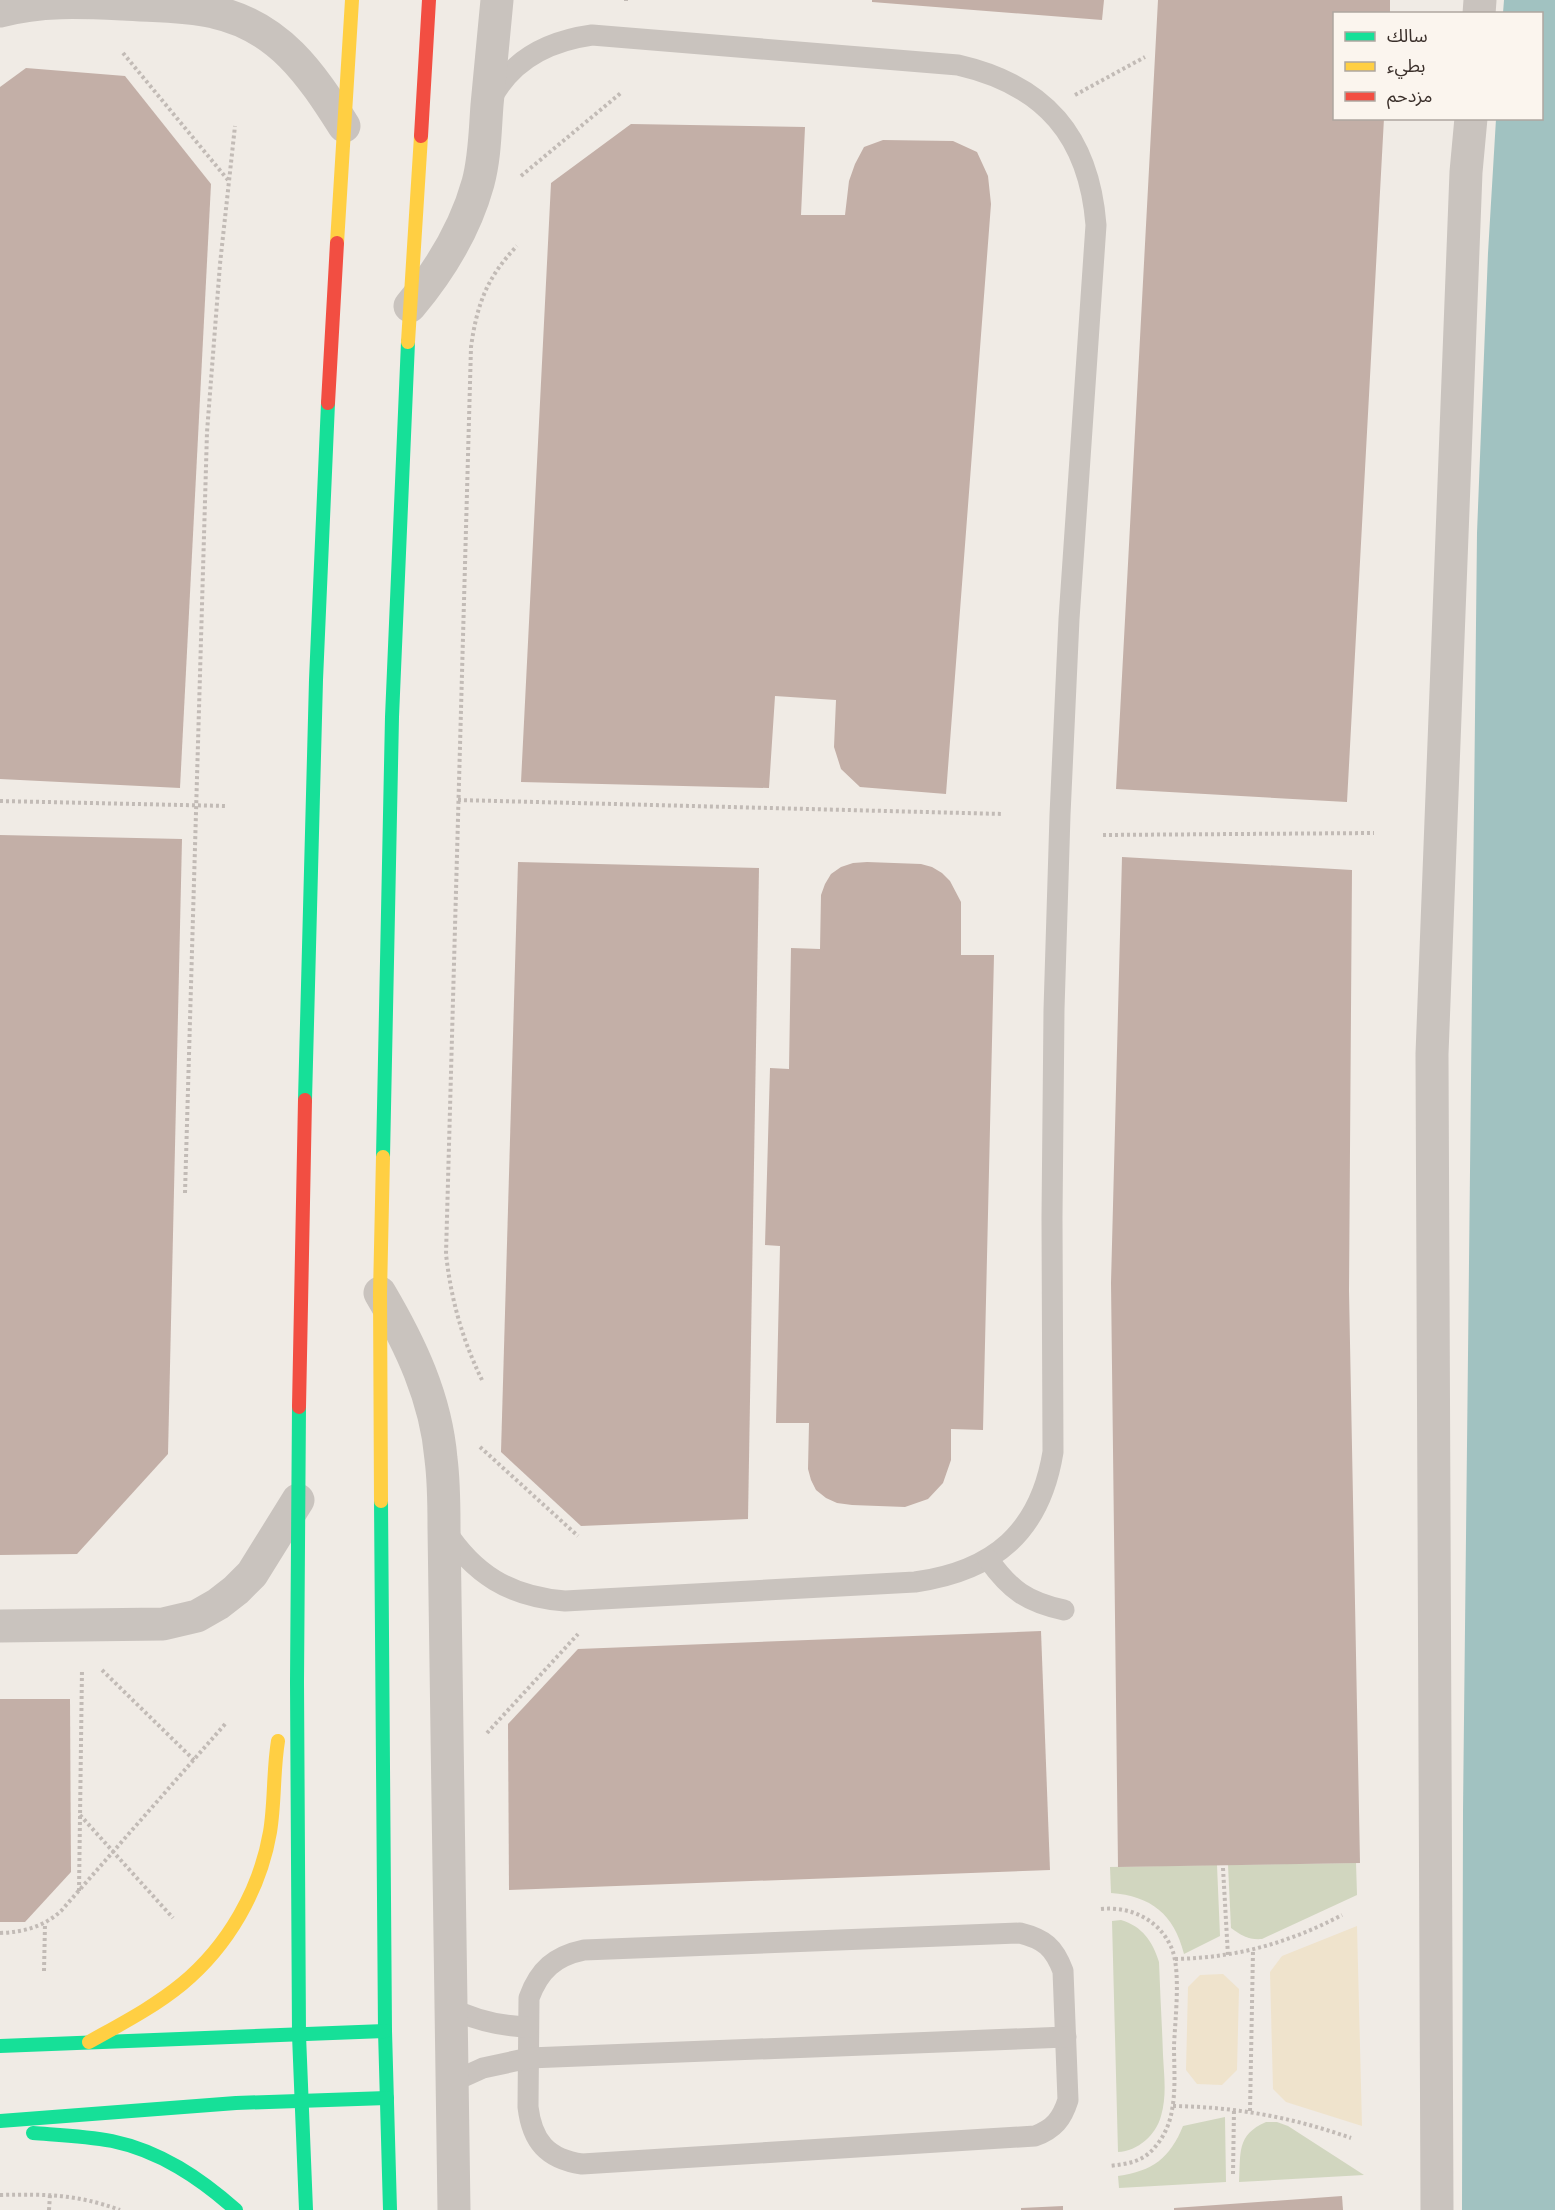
<svg xmlns="http://www.w3.org/2000/svg" width="1555" height="2210" font-family="Cabin,'Noto Sans Arabic',sans-serif">
<rect width="100%" height="100%" fill="#f0ebe5"/>
<!-- green -->
<g fill="#d1d6bf">
<path d="M1356,1863L1357,1895L1262,1939C1249,1940 1242,1936 1231,1928L1228,1865Z"/>
<path d="M1217,1865L1220,1936L1184,1954C1174,1914 1151,1896 1111,1893L1110,1867Z"/>
<path d="M1121,1920C1142,1926 1153,1942 1159,1962C1160,1993 1162,2024 1163,2055C1164,2075 1167,2096 1161,2116C1156,2135 1138,2151 1118,2152L1112,1921Z"/>
<path d="M1225,2117L1226,2182L1119,2188L1118,2176C1153,2171 1170,2158 1183,2126Z"/>
<path d="M1266,2122H1277L1288,2126L1364,2175L1239,2182C1241,2153 1236,2135 1266,2122Z"/>
</g>
<!-- sand -->
<g fill="#efe3cc">
<path d="M1357,1926L1362,2126L1286,2102L1273,2089L1270,1972L1282,1956Z"/>
<path d="M1223,1974L1239,1989L1237,2070L1222,2085L1197,2084L1186,2070L1188,1987L1200,1975Z"/>
</g>
<!-- water -->
<path fill="#a1c2c1" d="M1504,0H1555V2210H1462L1463,1811L1477,533L1488,253L1496,119L1542,118V14L1503,13Z"/>
<!-- building -->
<g fill="#c3afa7">
<path d="M872,0H1104L1102,20L872,2Z"/>
<path d="M1158,0H1390V14H1334V118H1384L1347,802L1116,789Z"/>
<path d="M26,68L125,76L211,184L180,788L0,779V87Z"/>
<path d="M631,124L805,127L801,215H845L849,181L855,164L864,147L883,140L953,141L977,152L988,176L991,204L946,794L860,787L841,769L834,747L836,700L775,696L769,788L521,782L551,183Z"/>
<path d="M0,835L182,839L168,1454L77,1554L0,1555Z"/>
<path d="M1122,857L1352,870L1349,1291L1360,1863L1118,1867L1111,1283Z"/>
<path d="M518,862L759,868L748,1519L581,1526L501,1452Z"/>
<path d="M867,862L921,864L932,867L942,873L950,881L961,902V955H994L983,1430L951,1429V1460L943,1483L928,1499L905,1507L852,1505L837,1503L826,1498L816,1490L811,1480L808,1469L809,1423H776L780,1246L765,1245L770,1068L789,1069L791,948L820,949L821,895L825,884L831,874L841,867L853,863Z"/>
<path d="M1041,1631L1050,1870L509,1890L508,1724L578,1649Z"/>
<path d="M0,1699H70L71,1872L25,1922H0Z"/>
<path d="M1342,2196L1343,2210H1174V2208Z"/>
<path d="M1063,2206V2210H1021V2208Z"/>
</g>
<g fill="none" stroke-linecap="round" stroke-linejoin="round">
<!-- path -->
<g stroke="#c2bbb6" stroke-width="4" stroke-dasharray="3 3" stroke-linecap="butt">
<path d="M626,0V1"/>
<path d="M123,53L228,180"/>
<path d="M1075,95L1145,57"/>
<path d="M521,176L622,92"/>
<path d="M458,800L1003,814"/>
<path d="M0,801L227,806"/>
<path d="M1103,835L1374,833"/>
<path d="M185,1193L207,432L220,264L235,126"/>
<path d="M482,1380C462,1339 451,1299 446,1254L471,347C477,304 487,277 517,246"/>
<path d="M480,1447L578,1536"/>
<path d="M102,1670L194,1760"/>
<path d="M487,1733L578,1634"/>
<path d="M80,1815L173,1918"/>
<path d="M1223,1868L1228,1956"/>
<path d="M79,1891L82,1669"/>
<path d="M1101,1909C1131,1906 1160,1920 1172,1949C1181,1972 1175,2020 1174,2046C1174,2067 1176,2089 1172,2110C1170,2123 1164,2137 1155,2147C1143,2162 1127,2164 1109,2166"/>
<path d="M0,1933C24,1932 43,1927 61,1911L226,1723"/>
<path d="M1175,1959C1235,1958 1289,1943 1342,1915"/>
<path d="M44,1971L45,1924"/>
<path d="M1173,2106C1236,2107 1291,2117 1351,2138"/>
<path d="M1250,2111L1253,1951"/>
<path d="M1233,2174L1234,2109"/>
<path d="M0,2195C46,2194 76,2194 120,2210"/>
<path d="M49,2210L50,2194"/>
</g>
<!-- lane -->
<g stroke="#c9c3be" stroke-width="21">
<path d="M444,1528C473,1574 510,1597 565,1601L915,1582C994,1571 1040,1532 1053,1452L1052,1218L1054,1010L1060,815L1069,619L1096,225C1089,136 1045,85 958,65L592,35C549,41 511,60 491,100"/>
<path d="M988,1559C1010,1590 1027,1602 1064,1610"/>
<path d="M1020,1933C1044,1939 1054,1947 1063,1971L1068,2100C1062,2119 1054,2129 1035,2136L582,2164C547,2159 532,2141 528,2107L529,1998C539,1970 555,1956 584,1950Z"/>
<path d="M451,2008C476,2021 500,2026 528,2027"/>
<path d="M452,2082L483,2068L529,2058L1066,2037"/>
</g>
<!-- street -->
<g stroke="#c9c3be" stroke-width="33">
<path d="M0,11C41,0 81,2 123,4C153,6 185,5 214,12C279,26 311,74 344,126"/>
<path d="M1479,14L1480,0"/>
<path d="M410,306C441,269 465,230 478,183C485,157 485,131 487,105C490,70 494,35 497,0"/>
<path d="M380,1293C410,1344 436,1398 441,1459C444,1482 444,1505 444,1528L454,2210"/>
<path d="M0,1626L163,1624L197,1616L218,1604L236,1590L252,1574L298,1500"/>
<path d="M1437,2210L1432,1054L1466,172L1471,118"/>
</g>
<!-- fast -->
<g stroke="#16e098" stroke-width="14">
<path d="M305,1100L316,680L328,403"/>
<path d="M383,1157L392,717L408,342"/>
<path d="M299,1407L297,1682L299,2035L306,2210"/>
<path d="M381,1501L385,2031L390,2210"/>
<path d="M0,2046L385,2031"/>
<path d="M0,2121L236,2103L387,2098"/>
<path d="M33,2133C59,2135 86,2136 112,2141C160,2151 200,2178 236,2210"/>
</g>
<!-- slow -->
<g stroke="#ffcf43" stroke-width="14">
<path d="M337,243L352,0"/>
<path d="M408,342L421,136"/>
<path d="M381,1501L380,1293L383,1157"/>
<path d="M89,2042C121,2024 154,2007 182,1984C228,1946 260,1890 270,1832C275,1802 273,1771 278,1741"/>
</g>
<!-- jam -->
<g stroke="#f24e42" stroke-width="14">
<path d="M421,136L429,0"/>
<path d="M328,403L337,243"/>
<path d="M299,1407L305,1100"/>
</g>
</g>
<!-- legend -->
<rect x="1333" y="12" width="210" height="108" fill="#fbf5ee" stroke="#aea6a0" stroke-width="1.5"/>
<rect x="1345" y="32" width="30" height="9" fill="#16e098" stroke="#aea6a0" stroke-width="1.5"/>
<text x="1387" y="42" font-size="18" fill="#3b302b">سالك</text>
<rect x="1345" y="62" width="30" height="9" fill="#ffcf43" stroke="#aea6a0" stroke-width="1.5"/>
<text x="1387" y="72" font-size="18" fill="#3b302b">بطيء</text>
<rect x="1345" y="92" width="30" height="9" fill="#f24e42" stroke="#aea6a0" stroke-width="1.5"/>
<text x="1387" y="102" font-size="18" fill="#3b302b">مزدحم</text>
</svg>
